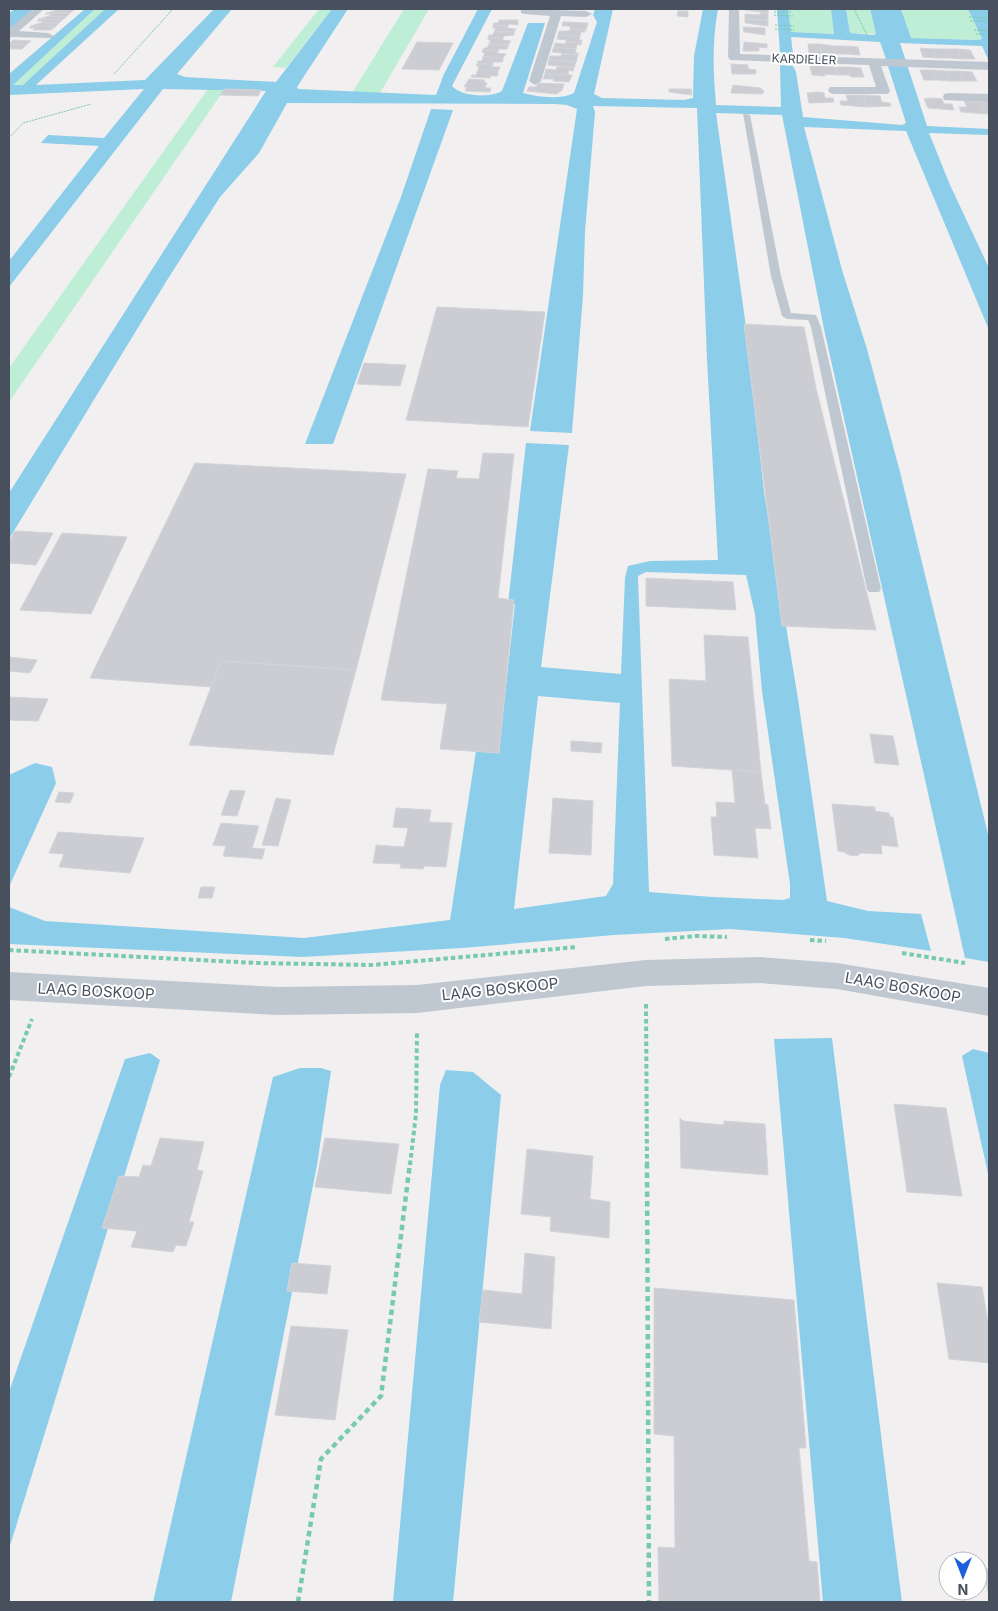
<svg xmlns="http://www.w3.org/2000/svg" width="998" height="1611" font-family="Inter,sans-serif">
<rect width="100%" height="100%" fill="#f1efef"/>
<!-- green -->
<g fill="#beeed5">
<path d="M95,9H105L23,85H13Z"/>
<path d="M319,9H332L286,68L273,67Z"/>
<path d="M404,9H429L380,93H352Z"/>
<path d="M788,9H831L834,34L790,32Z"/>
<path d="M846,9H870L876,34L850,33Z"/>
<path d="M901,9H968L982,40L911,38Z"/>
<path d="M208,89L224,90L9,402V368Z"/>
</g>
<!-- water -->
<g fill="#8ccdea" fill-rule="evenodd">
<path d="M15,9H35L9,31V13Z"/>
<path d="M85,9H95L13,85H23L105,9H119L36,85L145,80L214,9H232L177,74L185,77L276,82L332,9H348L297,87L298,89L436,95L444,74L478,9H492L452,86C462,97 490,98 502,91L528,23H545L523,93C537,97 561,100 574,93L597,22L593,15L595,9H613L594,94L602,98L684,100L693,98L694,56L703,9H718C712,41 713,72 716,105L781,107L780,65L793,66L796,72L803,117L902,125L906,123L888,66L890,60L886,59L880,42L791,37L793,54L780,53L777,9H788L791,32L834,34L831,9H846L850,33L873,35L876,34L870,9H901L911,38L978,40L982,39L968,9H989V61L982,46L900,43L927,126L989,129V135L929,133L950,185L989,268V330L906,131L804,127L842,270L867,349L900,472L987,830L989,841V962L965,958L824,329L782,115L716,113L746,327L764,492L798,699L827,901L868,911L921,914L931,951L844,938L731,929L614,935L462,948L302,957L9,944V907L45,921L304,938L450,920L482,712L503,713L515,604H508L526,443L569,445L541,667L621,674L625,578L628,566L650,561L718,560L707,359L697,108L593,106L595,112L585,231L583,295L572,433L530,431L577,109L567,105L555,104L287,103L259,153L220,197L164,285L9,539V493L266,91L163,89L9,287V261L99,146L41,143L48,135L104,138L144,89L9,95V74ZM646,572L746,575L755,614L762,691L790,884V898L783,900L712,897L649,892L638,576ZM538,696L620,703L613,884L606,896L514,909Z"/>
<path d="M431,109L453,110L333,444H305L401,197Z"/>
<path d="M35,763L52,767L56,783L9,887V775Z"/>
<path d="M832,1038L892,1524L902,1602H823L774,1039Z"/>
<path d="M973,1049L989,1053V1178L962,1056Z"/>
<path d="M150,1053L160,1060L9,1549V1392L125,1059Z"/>
<path d="M300,1068H321L331,1071L317,1165L231,1602H153L273,1077Z"/>
<path d="M446,1070L473,1072L501,1095L453,1602H393L440,1085Z"/>
</g>
<!-- building -->
<g fill="#cbcdd3" stroke="#d3d4da">
<path d="M745,9H768V13L745,10Z"/>
<path d="M57,10H74L70,13H47Z"/>
<path d="M678,11H688V17L677,16Z"/>
<path d="M47,13H70L66,17L49,16L51,14H45Z"/>
<path d="M760,13H768V20L745,19V14L760,15Z"/>
<path d="M49,16L66,17L62,20L39,19Z"/>
<path d="M39,19L62,20L59,23H41L43,21H37Z"/>
<path d="M745,19L768,20V26L745,23Z"/>
<path d="M499,20H518V25L509,24L508,26H493L494,23H498Z"/>
<path d="M563,22L588,23L586,30L571,29L569,26H562Z"/>
<path d="M41,23H59L55,27L31,26Z"/>
<path d="M31,26L55,27L51,30H33L35,28H29Z"/>
<path d="M493,26H508L507,28L516,29L514,32H494L496,28H493Z"/>
<path d="M743,27L765,28V35L744,32Z"/>
<path d="M570,29L585,30V32H581L580,36L558,35L559,31H569Z"/>
<path d="M494,32H514V35L504,36L503,38H488L489,35H493Z"/>
<path d="M558,35L580,36L579,40H582L581,42H566V40L557,39Z"/>
<path d="M488,38H503L502,40L511,41L508,45L489,44L491,40H488Z"/>
<path d="M13,40L31,41L26,45L9,44Z"/>
<path d="M417,42L453,43L439,70L402,69Z"/>
<path d="M566,42H581V45L577,44L576,49L554,47L555,43L565,44Z"/>
<path d="M744,42L767,44V48L759,47V51H743Z"/>
<path d="M9,44L26,45L22,49H9Z"/>
<path d="M489,44L508,45V47L507,49H499L498,51L483,50L484,48H487Z"/>
<path d="M808,44H820L822,54L809,53Z"/>
<path d="M820,44L833,46L835,54H822Z"/>
<path d="M833,46H845L847,54H835Z"/>
<path d="M845,46L858,47L860,55L847,54Z"/>
<path d="M554,47L576,49L575,53H578V55L552,52Z"/>
<path d="M920,48L933,49L936,58L923,57Z"/>
<path d="M933,49H945L949,58H936Z"/>
<path d="M945,49H957L961,59L949,58Z"/>
<path d="M957,49L970,50L975,59H961Z"/>
<path d="M483,50L498,51L497,53L506,54L503,58L483,57L485,53L482,52Z"/>
<path d="M562,54L578,55L576,62L549,60L550,56H561Z"/>
<path d="M483,57L503,58V61L502,62H493V64H477L478,61H482Z"/>
<path d="M549,60L576,62L574,68L548,65Z"/>
<path d="M477,64H493L492,67H500L498,71L478,70L479,66H476Z"/>
<path d="M731,64L748,65V69L756,70V74H732Z"/>
<path d="M810,66H823L825,76L812,75Z"/>
<path d="M823,66L836,67L838,75L825,74V76Z"/>
<path d="M557,67L574,68L573,71L569,70L568,75L545,74L546,69L556,70Z"/>
<path d="M836,67H848L851,77L849,75H838Z"/>
<path d="M848,67L861,68L864,77H851Z"/>
<path d="M478,70L498,71V74L497,76H490V78L471,77L472,75H476Z"/>
<path d="M920,70H933L937,80H924Z"/>
<path d="M933,70L946,71L950,81L937,80Z"/>
<path d="M946,71H959L963,81H950Z"/>
<path d="M959,71L972,72L977,81H963Z"/>
<path d="M545,74L568,75H572L569,82L553,81L554,79H543Z"/>
<path d="M469,79L485,80L484,82L487,83L485,88H491L490,92L465,91L467,87H464Z"/>
<path d="M538,83L564,84L562,90L557,94L527,91L529,87H536Z"/>
<path d="M733,85L761,88L764,92L762,94L731,93Z"/>
<path d="M224,89L261,90L258,96L220,95Z"/>
<path d="M669,89H691L692,95L669,92Z"/>
<path d="M818,92L824,93L825,98H833L834,102L809,103L807,93Z"/>
<path d="M846,95H863L867,107L841,105L840,101H848Z"/>
<path d="M863,95L880,96L882,102L890,103L891,106L867,107Z"/>
<path d="M930,98L942,99L944,104H952L954,110L928,108L924,99Z"/>
<path d="M964,101L981,102L987,114L961,112L959,107H967Z"/>
<path d="M981,102H989V114H987Z"/>
<path d="M437,307L545,312L528,427L406,420Z"/>
<path d="M744,324L804,327L816,388L876,630L782,626Z"/>
<path d="M364,363L406,365L400,386L357,384Z"/>
<path d="M483,453L514,454L498,598L514,600L499,753L440,749L447,704L381,700L428,469L458,471L456,478L479,479Z"/>
<path d="M195,463L406,474L356,670L221,661L211,687L90,678Z"/>
<path d="M15,531L53,533L36,565L9,563V541Z"/>
<path d="M62,533L127,537L91,614L20,610Z"/>
<path d="M646,578L733,582L736,610L646,606Z"/>
<path d="M704,635L748,637L761,772L672,766L669,679L706,681Z"/>
<path d="M9,657L37,660L30,673L9,671Z"/>
<path d="M221,661L356,670L333,755L189,745Z"/>
<path d="M9,697L48,699L38,721L9,720Z"/>
<path d="M870,734L893,736L899,765L875,763Z"/>
<path d="M571,741L602,743L601,753L571,751Z"/>
<path d="M732,770L761,772L765,804L768,805L771,829L755,828L758,858L714,855L711,817H717L716,802L735,803Z"/>
<path d="M230,790L245,791L237,816L221,815Z"/>
<path d="M59,792L74,793L70,803L55,802Z"/>
<path d="M276,798L291,800L278,846L262,845Z"/>
<path d="M553,798L593,801L591,855L549,853Z"/>
<path d="M832,804L875,807V811L889,813L890,817H893L898,847L881,845L882,854L861,853L857,856L849,855L844,852L838,851Z"/>
<path d="M396,808L431,810L429,822L452,823L446,867L424,866L423,869L400,868L401,864L373,863L376,845L404,847L408,828L393,827Z"/>
<path d="M221,823L259,826L252,848L265,849L262,859L223,856L226,846L213,845Z"/>
<path d="M58,832L74,833L144,838L130,873L59,867L64,854L49,853Z"/>
<path d="M201,887H215L212,898H198Z"/>
<path d="M894,1104L946,1108L962,1196L907,1192Z"/>
<path d="M680,1118L683,1121L724,1125V1121L765,1124L768,1175L681,1168Z"/>
<path d="M160,1138L204,1142L197,1170L203,1171L189,1222H194L186,1246L176,1245L173,1252L131,1247L137,1231L102,1228L119,1176L139,1177L143,1165L151,1166Z"/>
<path d="M325,1138L399,1144L391,1194L315,1187Z"/>
<path d="M527,1149L593,1156L590,1199L610,1202L609,1238L550,1231L551,1217L521,1214Z"/>
<path d="M525,1253L555,1257L551,1329L479,1322L483,1290L522,1294Z"/>
<path d="M292,1263L331,1266L327,1294L287,1291Z"/>
<path d="M937,1283L982,1287L989,1328V1363L949,1359Z"/>
<path d="M654,1288L794,1300L806,1448H799L809,1561L817,1562L820,1602H659L658,1547L675,1548L674,1436L654,1434Z"/>
<path d="M291,1326L348,1330L335,1420L275,1415Z"/>
<path d="M984,1569H989V1598Z"/>
</g>
<g fill="none" stroke-linecap="round" stroke-linejoin="round">
<!-- path-far2 -->
<g stroke="#77cbaa" stroke-width="1" stroke-dasharray="2 1" stroke-linecap="butt">
<path d="M854,9L869,39"/>
<path d="M774,12H792"/>
<path d="M774,15L793,16"/>
<path d="M969,17L989,18"/>
<path d="M970,21H989"/>
<path d="M775,25L794,26"/>
<path d="M775,29L794,30"/>
<path d="M974,30L989,31"/>
<path d="M976,34L989,35"/>
<path d="M114,74L173,9"/>
<path d="M9,138L23,123L91,104"/>
</g>
<!-- path-far1 -->
<g stroke="#77cbaa" stroke-width="4" stroke-dasharray="4.5 3" stroke-linecap="butt">
<path d="M665,939L696,936L727,937"/>
<path d="M810,940L826,941"/>
<path d="M9,950L256,963L372,965L577,947"/>
<path d="M902,953L965,963"/>
<path d="M646,1004L647,1165"/>
<path d="M9,1077L32,1019"/>
<path d="M410,1165L416,1114L417,1032"/>
</g>
<!-- path -->
<g stroke="#77cbaa" stroke-width="4.5" stroke-dasharray="5.5 4" stroke-linecap="butt">
<path d="M647,1163L649,1602"/>
<path d="M298,1602L321,1459L381,1396L410,1163"/>
</g>
<!-- service -->
<path fill="#bfc7d0" fill-rule="evenodd" d="M743,113L750,115L781,276L791,313L816,315L821,327L881,589L879,592H869L867,589L811,327L808,320L787,319L782,316L771,276Z"/>
<!-- minor -->
<g fill="#bfc7d0" fill-rule="evenodd">
<path d="M33,9H44L19,31L48,33L54,36L52,38L9,37V28Z"/>
<path d="M521,9L586,11L592,14L586,17L561,16L541,81L535,85L529,81L550,16L525,14L521,13Z"/>
<path d="M729,9H739L740,54L989,62V70L881,66L890,91L888,94H834L830,93L828,90L830,87H876L869,65L730,60L728,57Z"/>
<path d="M949,93L989,94V102L944,100L943,97L944,94Z"/>
</g>
<!-- tertiary -->
<path fill="#bfc7d0" fill-rule="evenodd" d="M760,957L837,963L989,988V1016L837,989L760,983L646,986L417,1013L278,1015L9,1000V972L278,987L417,985L646,960Z"/>
</g>
<g text-anchor="middle" dominant-baseline="central" stroke-width="4" stroke-linejoin="round" paint-order="stroke">
<!-- far-street labels -->
<g font-size="12" fill="#47505c" stroke="#fff">
<text transform="translate(804 59) rotate(2)">KARDIELER</text>
</g>
<!-- street labels -->
<g font-size="15" fill="#47505c" stroke="#fff">
<text transform="translate(903 987) rotate(10)">LAAG BOSKOOP</text>
<text transform="translate(500 989) rotate(-6)">LAAG BOSKOOP</text>
<text transform="translate(96 991) rotate(3)">LAAG BOSKOOP</text>
</g>
</g>
<!-- border -->
<rect width="998" height="1611" fill="none" stroke="#47505c" stroke-width="20"/>
<!-- north arrow -->
<g transform="translate(963 1576) rotate(180)"><circle r="24" fill="#ffffff" stroke="#b5b9be"/>
<path d="M0-4L9 19L0 12L-9 19Z" fill="#1d5edc"/>
<text y="-8" font-size="14" font-weight="bold" text-anchor="middle" fill="#47505c">N</text>
</g>
</svg>
